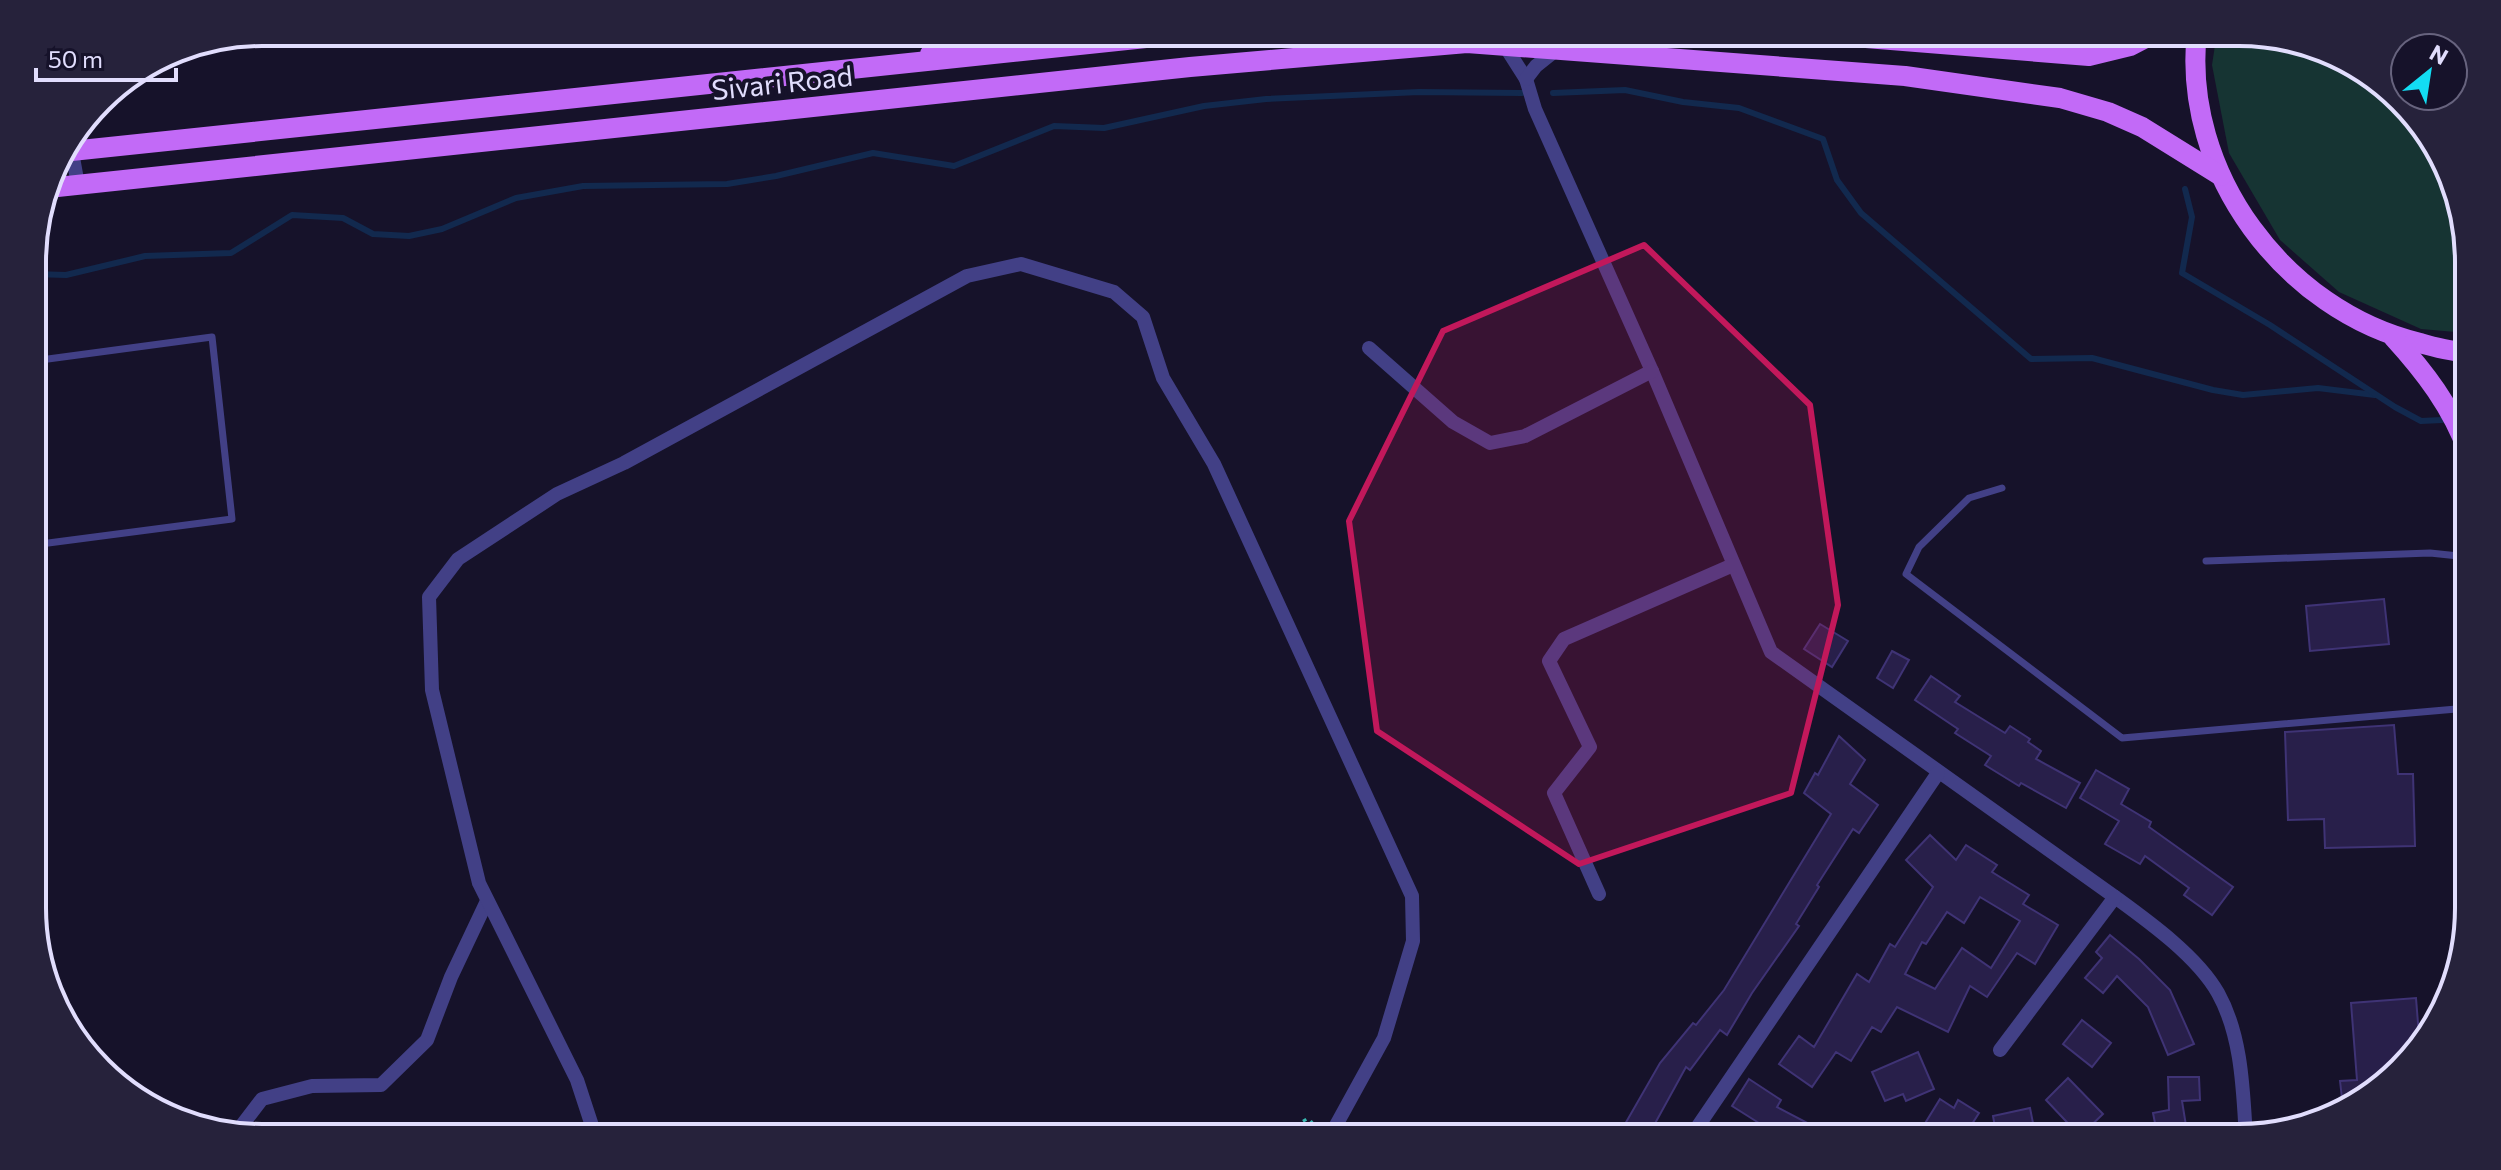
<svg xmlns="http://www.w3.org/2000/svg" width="2501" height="1170" font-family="Commissioner,sans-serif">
<rect width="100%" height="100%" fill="#16122a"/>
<!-- green -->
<path fill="#163433" d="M2217,32H2239L2328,50L2422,122L2467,232V333L2421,329L2339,292L2280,240L2229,153L2212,65Z"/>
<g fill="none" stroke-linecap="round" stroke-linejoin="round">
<!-- stream -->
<g stroke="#12294e" stroke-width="6">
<path d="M1553,93L1625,90L1683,102L1739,108L1823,139L1837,180L1861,213L2031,359L2092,358L2213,390L2243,395L2318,388L2375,395"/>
<path d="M2185,189L2192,217L2182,273L2270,325L2395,407L2421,421L2442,420"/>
<path d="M33,274L66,275L145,256L231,253L292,215L343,218L373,234L409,236L442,229L516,198L583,186L727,184L776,176L873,153L954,166L1054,126L1104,128L1204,106L1266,99L1419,92L1522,93"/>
<path d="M2465,419H2468"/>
</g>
</g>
<!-- building -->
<g fill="#281f4a" stroke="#3f3375" stroke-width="2" fill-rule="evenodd">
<path d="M2384,599L2389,644L2310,651L2306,606Z"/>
<path d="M1820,624L1848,641L1832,667L1804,649Z"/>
<path d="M1892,651L1909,660L1893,688L1877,678Z"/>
<path d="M1931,676L1960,696L1955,702L2005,733L2010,726L2030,739L2028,742L2041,751L2036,759L2080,783L2066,808L2021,783L2019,786L1985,765L1991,756L1955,733L1958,729L1915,700Z"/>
<path d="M2394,725L2398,774H2413L2415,846L2325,848L2324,819L2288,820L2285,732Z"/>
<path d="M1839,736L1865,760L1850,784L1878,805L1859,833L1853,829L1817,885L1819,887L1796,924L1799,926L1752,993L1727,1035L1720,1030L1690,1070L1686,1067L1647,1138H1617L1660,1063L1693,1023L1696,1025L1724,990L1831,814L1804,793L1815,773L1818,775Z"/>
<path d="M2096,770L2129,789L2121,804L2151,822L2149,827L2233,887L2212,915L2184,895L2189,888L2145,856L2140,864L2105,844L2119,821L2080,798Z"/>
<path d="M1930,835L1956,860L1966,845L1997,865L1992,872L2029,895L2023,904L2058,925L2035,964L2017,953L1987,997L1970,986L1948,1032L1897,1007L1881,1032L1872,1027L1851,1061L1836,1052L1812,1087L1779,1064L1799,1036L1814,1047L1857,974L1869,982L1890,944L1895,947L1933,887L1906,860ZM1980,897L2020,921L1991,968L1962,948L1935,989L1905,974L1922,942L1926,944L1947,912L1964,923Z"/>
<path d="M2110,935L2139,959L2170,990L2194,1044L2168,1055L2148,1007L2117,976L2103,993L2085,978L2102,958L2096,952Z"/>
<path d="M2416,998L2419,1036L2367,1099L2343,1107L2340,1081L2357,1080L2351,1003Z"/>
<path d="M2082,1020L2111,1043L2092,1067L2063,1044Z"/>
<path d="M1918,1052L1934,1089L1906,1101L1903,1094L1885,1101L1872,1072Z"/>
<path d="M2168,1077H2199L2200,1100L2182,1101L2188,1138H2158L2153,1113L2169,1110Z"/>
<path d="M2068,1078L2103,1114L2080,1136L2046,1100Z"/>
<path d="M1749,1079L1781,1100L1777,1107L1836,1138H1777L1768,1134L1770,1130L1732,1106Z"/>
<path d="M1940,1099L1954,1108L1958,1100L1979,1113L1963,1138H1916Z"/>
<path d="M2030,1108L2036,1138H1997L1993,1116Z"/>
</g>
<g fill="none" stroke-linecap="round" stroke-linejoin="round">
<!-- path -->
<path stroke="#37b7af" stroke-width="3" stroke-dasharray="4 6" stroke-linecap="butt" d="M1278,1138L1308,1118L1316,1127"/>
<!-- lane -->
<g stroke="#424086" stroke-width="7">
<path d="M33,361L212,337L232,519L33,545"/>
<path d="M2002,488L1969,498L1919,547L1906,574L2122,738L2468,708"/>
<path d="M2206,561L2430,553L2468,557"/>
</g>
<!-- street -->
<g stroke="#424086" stroke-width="14">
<path d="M1505,46L1526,79L1535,109L1652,371L1771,652L2115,897C2148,921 2197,956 2218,993C2242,1036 2243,1090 2246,1138"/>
<path d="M1526,79L1536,66L1556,50"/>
<path d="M70,141L78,185"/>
<path d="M1369,348L1453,422L1490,443L1525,436L1652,371"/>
<path d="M1599,894L1554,793L1590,747L1549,661L1564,639L1733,565"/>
<path d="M2000,1050L2115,897"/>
<path d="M236,1133L262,1099L312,1086L381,1085L427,1040L451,977L487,901"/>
<path d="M596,1138L577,1080L479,883L432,690L429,597L458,559L557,494L624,463L967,276L1021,264L1114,292L1143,317L1163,378L1214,464L1412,896L1413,941L1384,1038L1329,1138"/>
<path d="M1690,1138L1938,773"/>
</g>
<!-- primary -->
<g stroke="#c26af7" stroke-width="20">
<path d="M1791,32L2089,56L2130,46L2157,32"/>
<path d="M2197,32C2181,172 2285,311 2420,343C2435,347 2451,352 2467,352"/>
<path d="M930,54L984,32"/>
<path d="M62,152L1203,32"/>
<path d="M48,188L1190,67L1467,43L1905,76L2060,98L2108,112L2142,127L2221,176"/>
<path d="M2393,337C2424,371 2452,407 2468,452"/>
</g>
</g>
<!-- marked area -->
<path fill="#c2185b" fill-opacity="0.2" stroke="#c2185b" stroke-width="6" stroke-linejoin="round" d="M1644,245L1810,405L1838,605L1791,793L1579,864L1377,731L1349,521L1443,331Z"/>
<g text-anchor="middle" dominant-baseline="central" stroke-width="8" stroke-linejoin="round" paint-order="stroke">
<!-- street labels -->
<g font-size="28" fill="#e1ddfd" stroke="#16122a">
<text transform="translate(782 82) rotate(-6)">Sivari Road</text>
</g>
</g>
<!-- crop -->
<path d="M0 0H2501V1170H0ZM262 46H2239A216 216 0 0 1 2455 262V908A216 216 0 0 1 2239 1124H262A216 216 0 0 1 46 908V262A216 216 0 0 1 262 46Z" fill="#26223b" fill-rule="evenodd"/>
<path fill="none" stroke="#e1ddfd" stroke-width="4" d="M262 46H2239A216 216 0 0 1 2455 262V908A216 216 0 0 1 2239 1124H262A216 216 0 0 1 46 908V262A216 216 0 0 1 262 46Z"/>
<!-- north arrow -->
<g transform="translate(2429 72) rotate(30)"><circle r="38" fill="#16122a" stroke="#67637e" stroke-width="2"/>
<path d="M0-6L14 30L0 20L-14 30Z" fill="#13ddf3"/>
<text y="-12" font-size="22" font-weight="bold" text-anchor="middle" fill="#e1ddfd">N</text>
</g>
<!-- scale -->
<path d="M36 68v12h140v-12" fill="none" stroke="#e1ddfd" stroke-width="4"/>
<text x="48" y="68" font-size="24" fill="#e1ddfd" stroke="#16122a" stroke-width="6" paint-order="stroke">50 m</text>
</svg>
